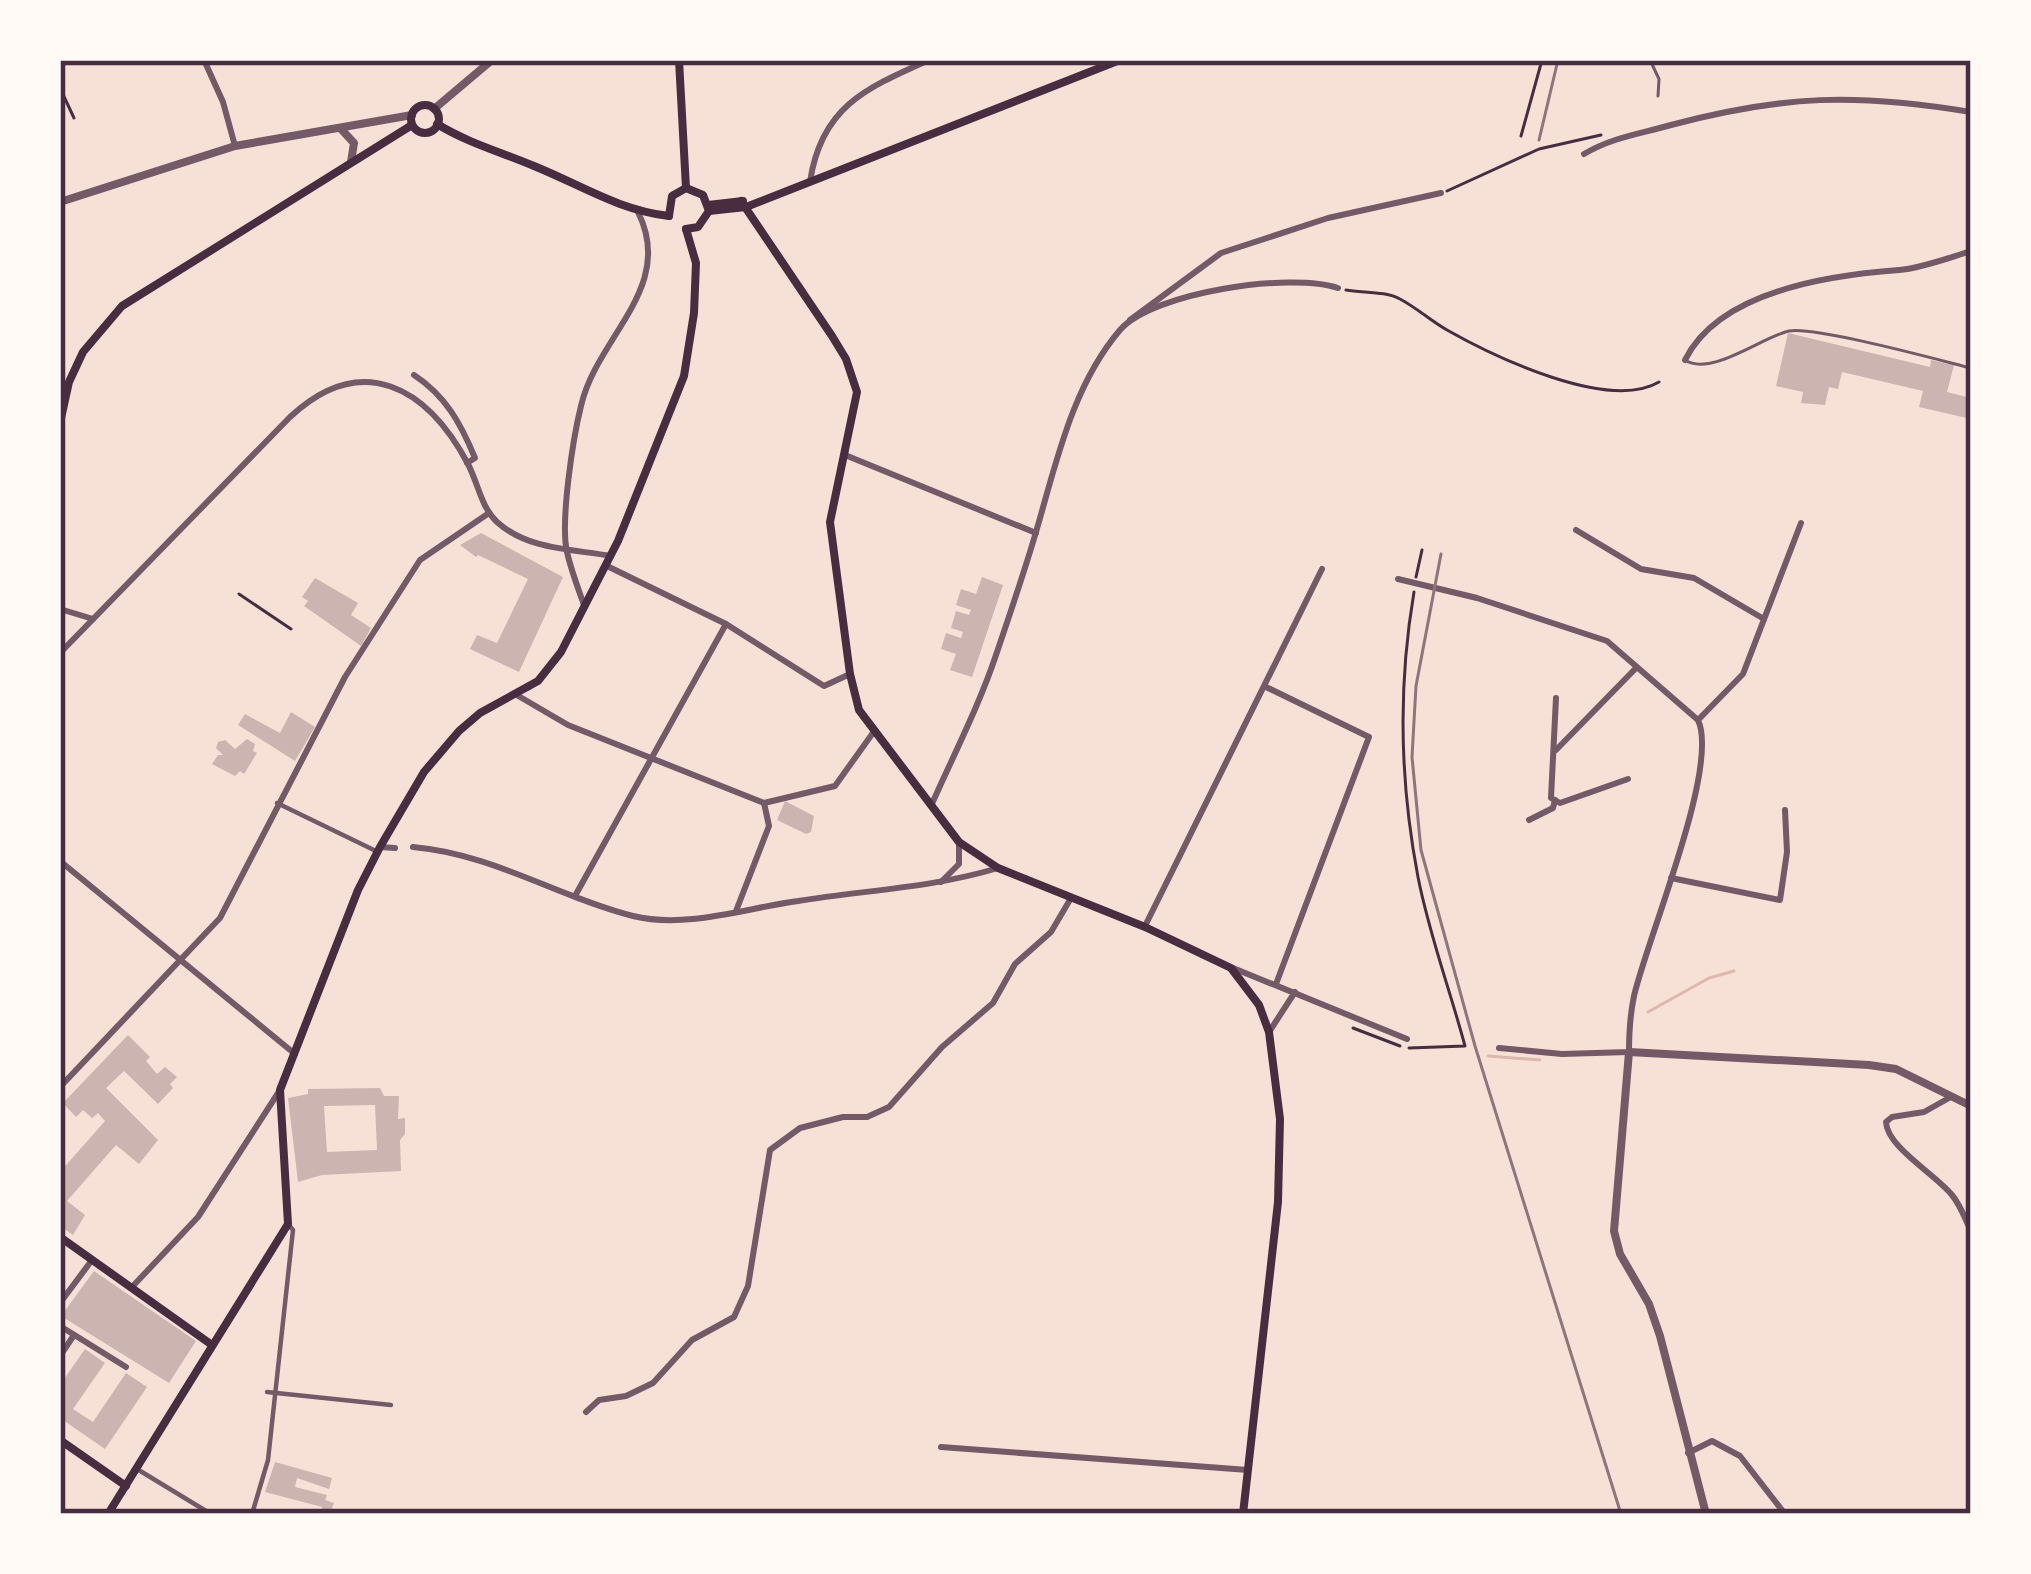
<svg xmlns="http://www.w3.org/2000/svg" width="2031" height="1574" font-family="'DM Sans',sans-serif">
<rect width="100%" height="100%" fill="#f7e1d7"/>
<g fill="none" stroke-linecap="round" stroke-linejoin="round">
<!-- stream -->
<g stroke="#dcb8b0" stroke-width="3">
<path d="M1648,1012L1709,978L1734,971"/>
<path d="M1488,1056L1540,1060"/>
</g>
</g>
<!-- building -->
<g fill="#ccb4b1" fill-rule="evenodd">
<path d="M1788,333L1930,367L1931,360L1954,365L1947,392L1971,398V419L1919,407L1923,391L1842,372L1838,389L1829,387L1825,405L1801,403L1803,392L1776,386Z"/>
<path d="M481,533L563,577L519,672L470,649L477,635L497,643L528,579L478,555L476,557L460,545Z"/>
<path d="M982,577L1003,585L972,677L950,670L956,654L941,649L946,633L961,638L963,632L951,628L956,611L969,615L971,610L956,605L961,589L976,594Z"/>
<path d="M315,578L358,603L351,615L371,628L361,646L304,606L308,601L302,597Z"/>
<path d="M291,712L315,727L295,761L238,725L245,714L280,733Z"/>
<path d="M247,739L255,744L253,751L257,753L244,774L240,771L235,776L212,764L218,755H223L216,748L218,742L225,740L235,749Z"/>
<path d="M785,801L814,816L811,832L806,834L777,820Z"/>
<path d="M128,1035L150,1057L146,1061L157,1074L165,1067L177,1077L170,1084L173,1088L158,1104L124,1071L106,1088L158,1140L139,1164L116,1145L67,1201L85,1215L73,1235L60,1226V1172L105,1121L98,1113L92,1118L83,1110L76,1117L63,1103Z"/>
<path d="M380,1088L384,1096H399L398,1119L405,1118V1134L400,1140L401,1171L322,1175L298,1182L288,1098L308,1094V1089ZM375,1105L377,1150L327,1152L324,1106Z"/>
<path d="M94,1271L196,1341L169,1383L61,1316Z"/>
<path d="M85,1349L105,1363L73,1409L93,1422L126,1373L147,1387L105,1449L60,1418V1385Z"/>
<path d="M275,1462L332,1478L329,1489L297,1478L295,1487L327,1495L325,1500L334,1503L330,1514L322,1511V1507L265,1492Z"/>
</g>
<g fill="none" stroke-linecap="round" stroke-linejoin="round">
<!-- path -->
<g stroke="#4a2c40" stroke-width="3">
<path d="M60,88L74,118"/>
<path d="M1521,136L1542,60"/>
<path d="M1447,191L1539,149L1601,135"/>
<path d="M1346,290C1363,293 1386,291 1400,299C1417,308 1431,321 1447,330C1493,356 1608,412 1659,382"/>
<path d="M1416,577L1422,550"/>
<path d="M239,594L291,629"/>
<path d="M1353,1028L1400,1046"/>
<path d="M1409,1048L1465,1046C1450,990 1429,934 1418,877C1400,783 1398,686 1414,592"/>
</g>
<!-- service -->
<g stroke="#755966" stroke-width="3">
<path d="M1650,60L1659,79L1658,96"/>
<path d="M1685,360C1711,377 1762,337 1789,331C1815,326 1939,360 1971,368"/>
</g>
<!-- pedestrian -->
<g stroke="#755966" stroke-width="4.5">
<path d="M277,803L378,852"/>
<path d="M267,1392L391,1405"/>
<path d="M137,1469L211,1514"/>
<path d="M252,1514L268,1460L293,1230L288,1224"/>
</g>
<!-- minor -->
<g stroke="#755966" stroke-width="6">
<path d="M204,60L223,102L235,146"/>
<path d="M1584,154C1613,137 1640,134 1671,125C1784,95 1855,93 1971,112"/>
<path d="M810,182C821,107 866,88 929,60"/>
<path d="M1130,320L1221,253L1328,218L1441,193"/>
<path d="M1685,360C1719,291 1830,275 1899,270C1922,268 1948,258 1971,251"/>
<path d="M414,375C446,396 461,424 475,458L467,463"/>
<path d="M845,455L1036,533"/>
<path d="M1576,530L1641,569L1694,578L1764,619"/>
<path d="M607,566L726,624L824,686L850,674"/>
<path d="M1398,579L1477,598L1607,641L1698,720C1720,767 1647,939 1634,996C1630,1015 1629,1033 1629,1052L1562,1054L1499,1048"/>
<path d="M584,605C578,588 571,570 567,552C560,522 573,438 581,406C597,336 676,288 638,212"/>
<path d="M60,609L93,619"/>
<path d="M60,653L290,417C362,350 427,387 468,464C478,483 481,507 497,522C528,550 572,549 611,556"/>
<path d="M1266,687L1369,737L1276,984"/>
<path d="M515,694L568,725L764,803L835,786L875,730"/>
<path d="M1556,698L1551,798L1560,803L1628,779"/>
<path d="M1698,720L1743,674L1801,523"/>
<path d="M1556,750L1636,668"/>
<path d="M931,806C953,756 979,706 996,655C1010,614 1024,573 1036,532C1056,464 1072,386 1120,330C1153,292 1291,272 1338,288"/>
<path d="M1529,820L1553,808L1555,800"/>
<path d="M380,847L395,848"/>
<path d="M413,847C493,854 558,897 633,916C686,929 746,908 798,901C866,890 932,888 998,868"/>
<path d="M60,861L295,1054"/>
<path d="M1671,878L1780,900L1787,852L1785,810"/>
<path d="M941,882L959,864V843"/>
<path d="M575,896L726,624"/>
<path d="M736,911L769,826L764,803"/>
<path d="M1145,926L1322,569"/>
<path d="M1233,968L1407,1039"/>
<path d="M1269,1032L1295,992"/>
<path d="M60,1087L220,918L345,677L420,560L489,513"/>
<path d="M1949,1098L1924,1112L1892,1117L1886,1122C1887,1147 1935,1174 1952,1195C1961,1206 1965,1219 1971,1231"/>
<path d="M132,1287L198,1217L280,1090"/>
<path d="M60,1303L92,1260"/>
<path d="M60,1326L126,1367"/>
<path d="M60,1356L74,1335"/>
<path d="M586,1412L599,1400L626,1396L653,1383L692,1340L734,1317L748,1286L770,1150L800,1128L843,1117H867L889,1107L942,1047L993,1003L1015,964L1051,932L1071,898"/>
<path d="M941,1447L1248,1470"/>
<path d="M1688,1453L1712,1441L1740,1456L1785,1514"/>
</g>
<!-- tertiary -->
<g stroke="#755966" stroke-width="8">
<path d="M434,109L492,60"/>
<path d="M341,129L354,143L351,162"/>
<path d="M60,202L235,146L412,115"/>
<path d="M1706,1514L1660,1336L1649,1304L1620,1254L1614,1231L1629,1052L1869,1065L1896,1069L1971,1106"/>
</g>
<!-- secondary -->
<g stroke="#4a2c40" stroke-width="8">
<path d="M679,60L686,188"/>
<circle cx="425" cy="119" r="14"/>
<path d="M437,124C468,143 501,152 534,166C581,185 618,210 669,216"/>
<path d="M741,201L832,336L846,359L857,392L830,522L850,674L859,710L959,842L998,868L1145,927L1231,968L1259,1005L1269,1032L1280,1119L1278,1202L1243,1514"/>
<path d="M708,205L743,201"/>
<path d="M709,211L746,207L1120,60"/>
<path d="M669,216L672,196L686,188"/>
<path d="M686,229L698,227L709,211L703,195L686,188"/>
<path d="M60,423L69,382L83,352L122,306L412,125"/>
<path d="M60,1237L212,1345"/>
<path d="M60,1440L126,1486"/>
<path d="M108,1514L288,1224L280,1090L358,890L380,847L424,772L459,731L480,713L538,681L561,652L618,541L684,376L694,313L696,263L686,229"/>
</g>
<!-- rail -->
<g stroke="#8f747c" stroke-width="3">
<path d="M1539,140L1558,60"/>
<path d="M1441,554L1416,686L1412,757L1421,850L1475,1046L1621,1514"/>
</g>
</g>
<!-- border -->
<rect width="2031" height="1574" fill="none" stroke="#fffaf5" stroke-width="126"/>
<rect x="63" y="63" width="1905" height="1448" fill="none" stroke="#4a2c40" stroke-width="4.5"/>
</svg>
